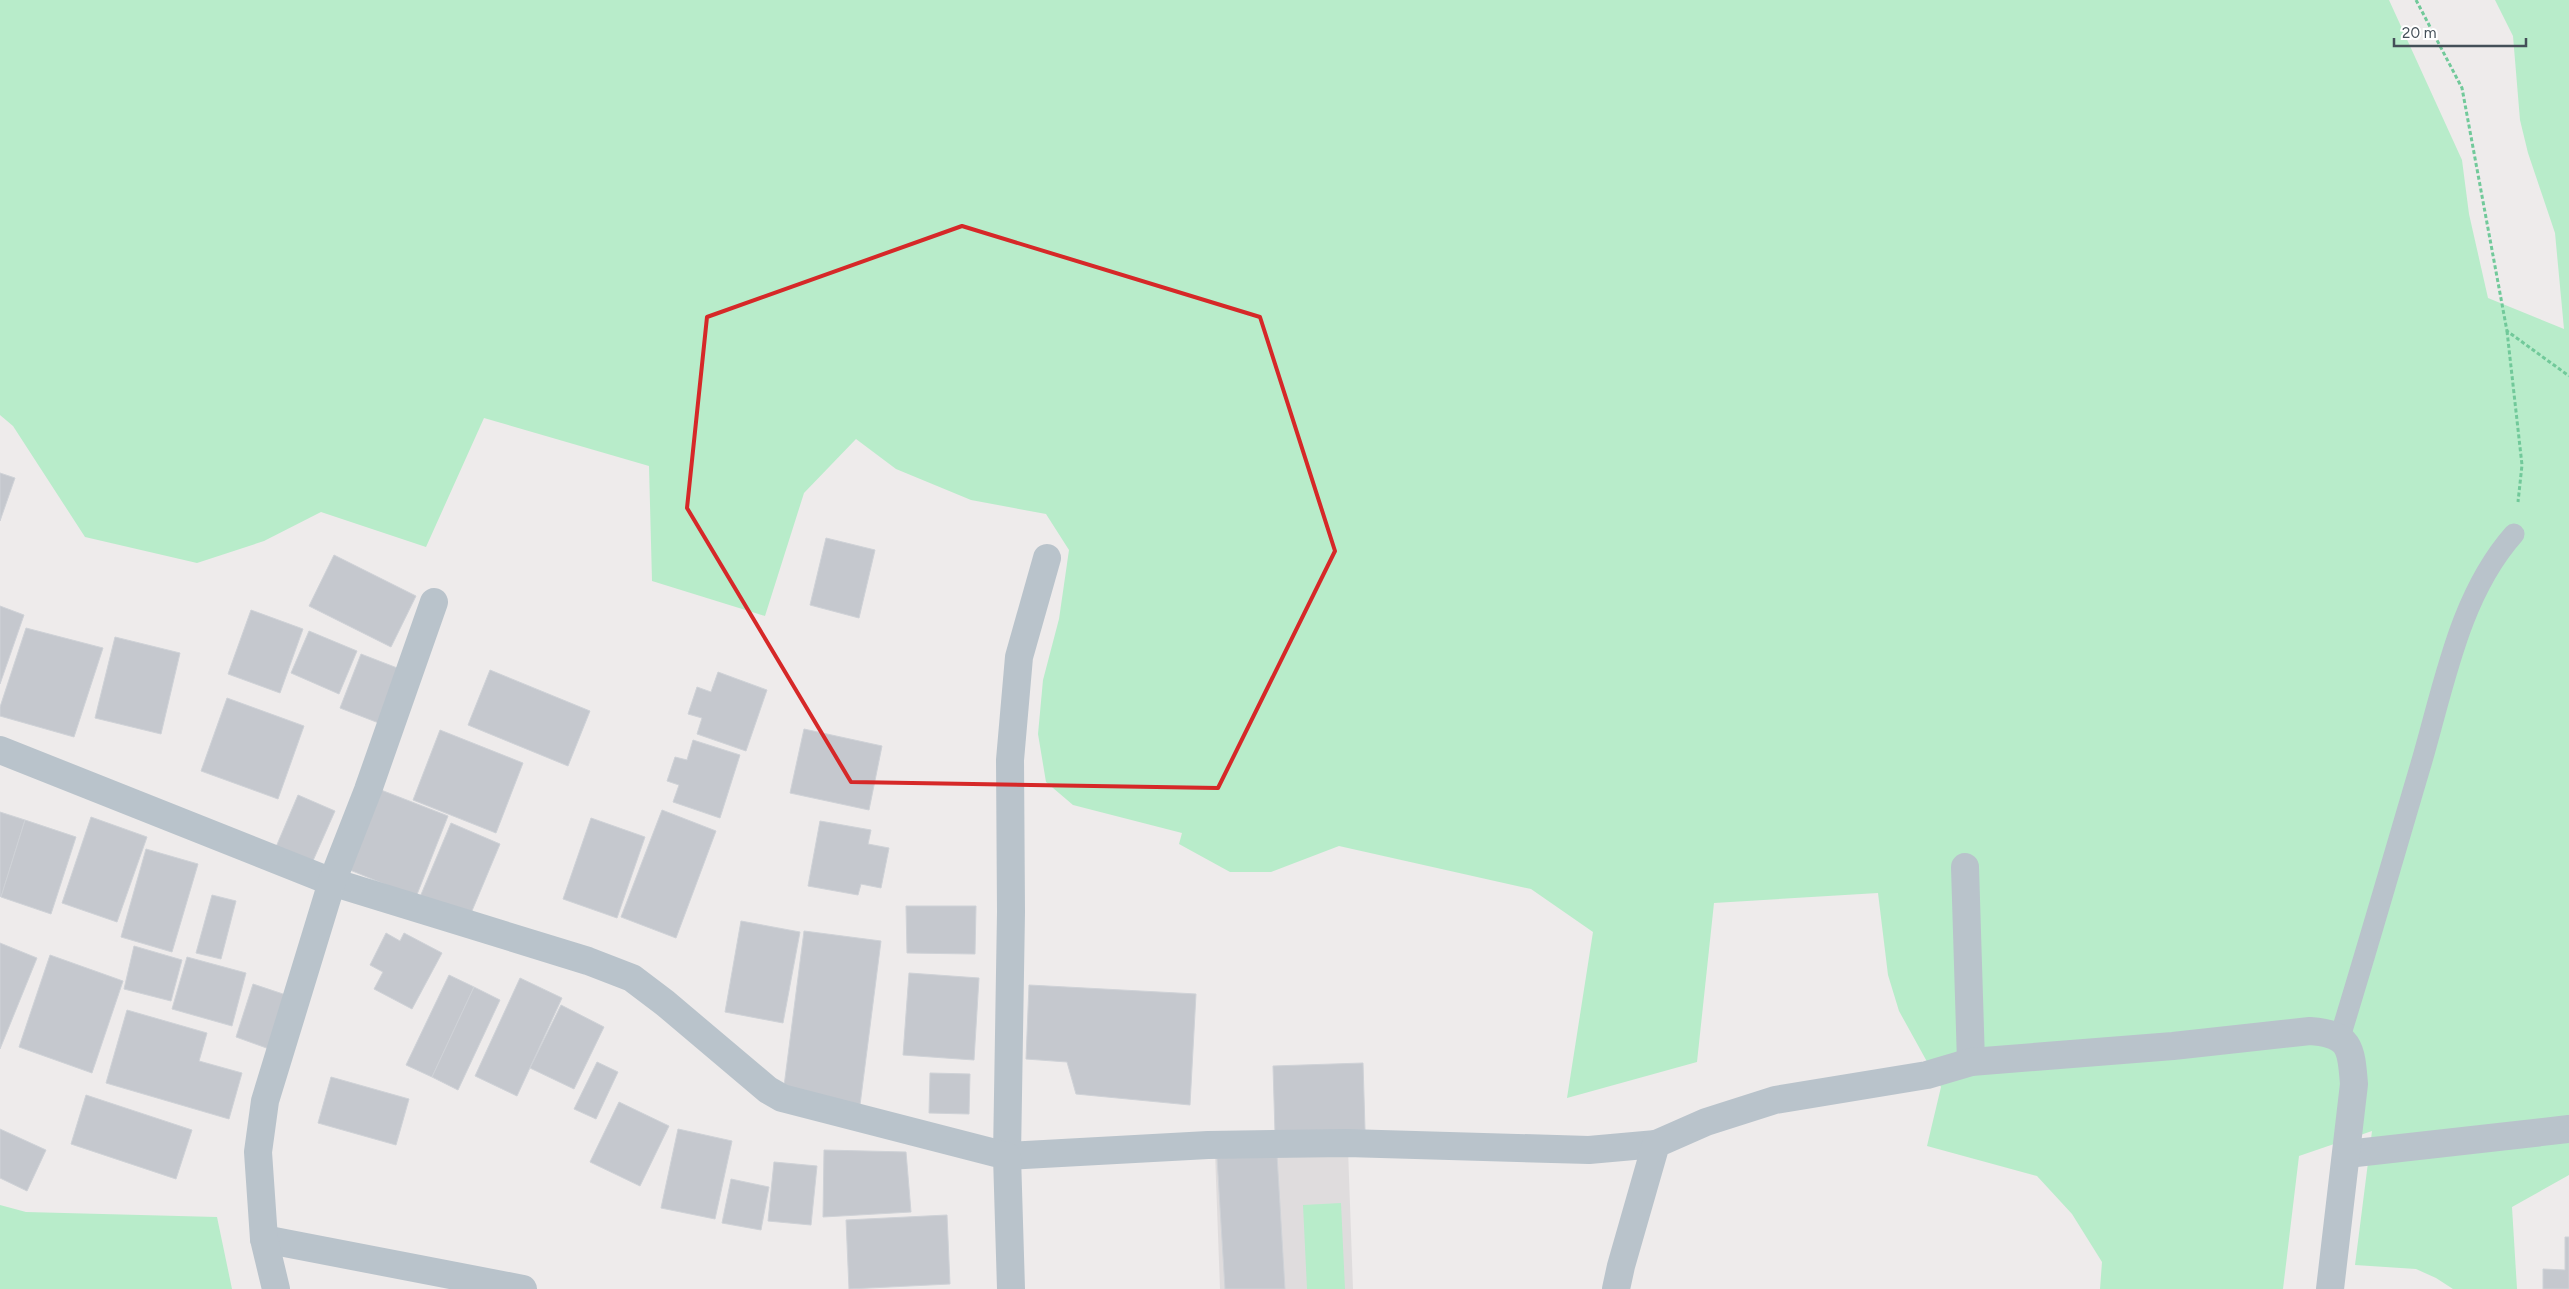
<svg xmlns="http://www.w3.org/2000/svg" width="2569" height="1289" font-family="Figtree,sans-serif">
<rect width="100%" height="100%" fill="#eeebeb"/>
<!-- education -->
<path fill="#dfdcdd" d="M1348,1149L1353,1289H1220L1215,1153Z"/>
<!-- green -->
<g fill="#b8ecca">
<path d="M0,0H2389L2462,160L2469,214L2488,298L2564,329L2555,233L2528,153L2520,120L2513,36L2495,0H2569V1175L2512,1207L2517,1289H2453L2436,1278L2416,1269L2355,1265L2372,1131L2299,1156L2283,1289H2100L2102,1262L2072,1214L2037,1176L1927,1146L1941,1087L1899,1011L1888,975L1878,893L1714,903L1697,1062L1567,1098L1593,932L1531,889L1339,846L1271,872H1230L1179,844L1182,833L1073,805L1046,782L1038,734L1043,680L1059,619L1069,550L1046,514L971,500L896,469L856,439L804,493L765,616L652,581L649,466L484,418L426,547L321,512L264,541L197,563L85,537L13,426L0,415Z"/>
<path d="M1341,1203L1345,1289H1307L1303,1205Z"/>
<path d="M0,1205L26,1212L217,1217L232,1289H0Z"/>
</g>
<!-- building -->
<g fill="#c5c8ce" stroke="#cfd2d7">
<path d="M0,473L15,478L0,521Z"/>
<path d="M826,538L875,550L859,618L810,605Z"/>
<path d="M334,555L416,596L391,647L309,606Z"/>
<path d="M0,606L24,615L0,684Z"/>
<path d="M251,610L303,629L280,693L228,674Z"/>
<path d="M26,628L103,648L74,737L0,716V707Z"/>
<path d="M309,631L357,651L339,694L291,673Z"/>
<path d="M115,637L180,653L161,734L95,718Z"/>
<path d="M361,654L405,671L384,725L340,708Z"/>
<path d="M490,670L590,711L568,766L468,725Z"/>
<path d="M718,672L767,690L746,751L697,734L702,718L688,714L697,687L711,692Z"/>
<path d="M227,698L304,726L278,799L201,771Z"/>
<path d="M804,729L882,746L869,810L790,793Z"/>
<path d="M440,730L523,763L496,833L413,800Z"/>
<path d="M693,740L740,755L720,818L673,802L679,785L667,781L675,757L687,760Z"/>
<path d="M381,790L448,816L416,897L350,870Z"/>
<path d="M298,795L335,811L312,863L276,847Z"/>
<path d="M662,810L716,831L676,938L621,917Z"/>
<path d="M0,812L25,820L1,897L0,896Z"/>
<path d="M91,817L147,837L117,922L62,903Z"/>
<path d="M591,818L645,837L617,918L563,899Z"/>
<path d="M25,820L76,837L51,914L1,897Z"/>
<path d="M820,821L871,830L868,844L889,848L881,888L861,884L858,895L808,886Z"/>
<path d="M451,823L500,844L469,918L420,897Z"/>
<path d="M146,849L198,864L172,952L121,937Z"/>
<path d="M212,895L236,901L221,959L196,953Z"/>
<path d="M906,906H976L975,954L907,953Z"/>
<path d="M741,921L800,932L783,1023L725,1012Z"/>
<path d="M804,931L881,941L860,1105L783,1094Z"/>
<path d="M386,933L400,941L404,933L442,953L412,1009L374,989L383,972L370,965Z"/>
<path d="M0,943L37,958L0,1049Z"/>
<path d="M134,946L182,960L171,1001L124,989Z"/>
<path d="M50,955L123,981L92,1073L19,1047Z"/>
<path d="M187,957L246,973L232,1026L172,1009Z"/>
<path d="M909,973L979,978L974,1060L903,1055Z"/>
<path d="M449,975L474,987L432,1077L406,1065Z"/>
<path d="M520,978L562,998L517,1096L475,1076Z"/>
<path d="M253,984L289,996L272,1050L236,1037Z"/>
<path d="M1029,985L1196,994L1190,1105L1076,1094L1067,1062L1026,1059Z"/>
<path d="M474,987L500,1000L458,1090L432,1077Z"/>
<path d="M561,1005L604,1027L574,1089L530,1068Z"/>
<path d="M127,1010L207,1033L199,1061L242,1073L229,1119L106,1083Z"/>
<path d="M597,1062L618,1072L596,1119L574,1109Z"/>
<path d="M1363,1063L1365,1130L1275,1133L1273,1066Z"/>
<path d="M930,1073L970,1074L969,1114L929,1113Z"/>
<path d="M331,1077L409,1099L396,1145L318,1123Z"/>
<path d="M86,1095L192,1130L176,1179L71,1144Z"/>
<path d="M619,1102L669,1126L640,1186L590,1162Z"/>
<path d="M0,1129L46,1150L27,1191L0,1178Z"/>
<path d="M678,1129L732,1141L715,1219L661,1208Z"/>
<path d="M824,1150L906,1152L911,1212L823,1217Z"/>
<path d="M1277,1155L1285,1289H1225L1217,1158Z"/>
<path d="M774,1162L817,1166L811,1225L768,1221Z"/>
<path d="M731,1179L769,1187L761,1230L722,1223Z"/>
<path d="M947,1215L950,1284L849,1289L846,1220Z"/>
<path d="M2565,1237H2569V1289H2543V1269L2565,1270Z"/>
</g>
<g fill="none" stroke-linecap="round" stroke-linejoin="round">
<!-- path -->
<g stroke="#71c99a" stroke-width="3" stroke-dasharray="4 2.5" stroke-linecap="butt">
<path d="M2416,0L2462,88L2507,331L2569,376"/>
<path d="M2507,331L2522,465L2518,502"/>
</g>
<!-- service -->
<path stroke="#b9c3cb" stroke-width="21" d="M2340,1037C2368,946 2394,855 2421,764C2444,686 2459,596 2514,534"/>
<!-- minor -->
<g stroke="#b9c3cb" stroke-width="28">
<path d="M1047,558L1019,657L1010,760L1011,912L1007,1156L1208,1145L1347,1143L1589,1150L1656,1144"/>
<path d="M0,750L332,882L588,961L632,978L665,1003L768,1090L782,1098L1007,1156L1011,1289"/>
<path d="M1965,867L1971,1062"/>
<path d="M2347,1154L2569,1129"/>
<path d="M264,1239L523,1289"/>
<path d="M276,1289L264,1239L258,1152L265,1101L332,882L368,790L434,602"/>
<path d="M1616,1289L1621,1266L1656,1144L1706,1122L1775,1100L1927,1075L1971,1062L2173,1046L2310,1031C2350,1034 2351,1047 2354,1084L2330,1289"/>
</g>
</g>
<!-- marked area -->
<path fill="none" stroke="#d62828" stroke-width="4" stroke-linejoin="round" d="M962,226L1260,317L1335,551L1218,788L851,782L687,508L707,317Z"/>
<!-- scale -->
<path d="M2394 38v8h132v-8" fill="none" stroke="#444f58" stroke-width="2.5"/>
<text x="2402" y="38" font-size="15" fill="#444f58" stroke="#ffffff" stroke-width="4" paint-order="stroke">20 m</text>
</svg>
